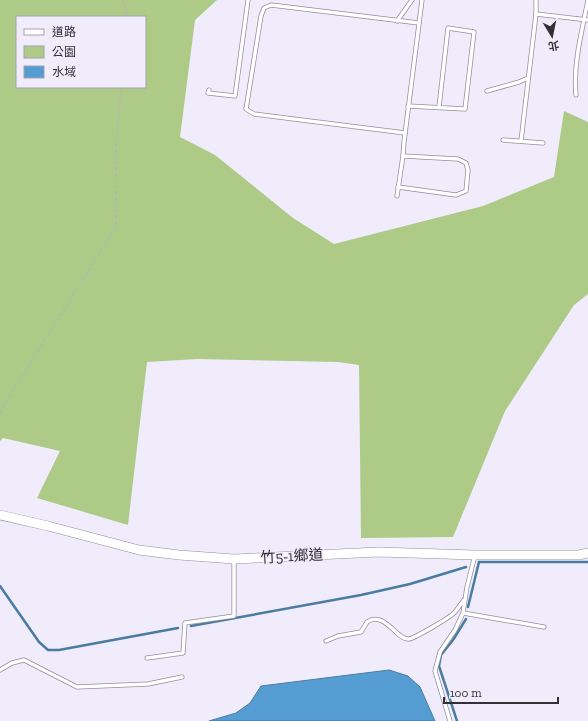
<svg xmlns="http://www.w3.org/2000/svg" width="588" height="721" font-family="'Zilla Slab','Noto Sans TC',serif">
<rect width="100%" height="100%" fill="#f0ecfb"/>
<!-- green -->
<path fill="#adca87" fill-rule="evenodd" d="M0,0H217L195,20L180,137L215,155L293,218L334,244L483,206L554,177L564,111L588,122V294L574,305L505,411L453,537L361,538L359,365L338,362L197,359L147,362L128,525L37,498L60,451L3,438L0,441ZM17,17H145V87H17Z"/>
<!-- water -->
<path fill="#549cd1" stroke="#4a7ca2" d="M389,670L408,676L420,687L435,721H209L236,713L250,703L261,686Z"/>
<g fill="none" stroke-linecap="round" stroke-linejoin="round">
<!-- stream -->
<g stroke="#4a7ca2" stroke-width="2.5">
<path d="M479,562H588"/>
<path d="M0,586L39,642L48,650H59L178,628"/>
<path d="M468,607L479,562"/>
<path d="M191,626L361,595L410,584L466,567"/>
<path d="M457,721L439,666L441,655L453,640L466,619"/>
</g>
<defs>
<g id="service">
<path d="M536,14L588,20"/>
<path d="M397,21L412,0"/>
<path d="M209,90L208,93L235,96L248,0"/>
<path d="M487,91L519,82L528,78"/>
<path d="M576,95C573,63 582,31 588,0"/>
<path d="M408,106L465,109L474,32L448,28L439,107"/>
<path d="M405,133L254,114L246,109L261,16L264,8L271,5L419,23"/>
<path d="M503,140L543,143"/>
<path d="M521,141L536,14V0"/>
<path d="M398,187L456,195L466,191L468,170L466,163L458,159L403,156"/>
<path d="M397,196L403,156L404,142L422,0"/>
<path d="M463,613L544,627"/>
<path d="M326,641L338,636L361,632L367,622C385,610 397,641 409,639C415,638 451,617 455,612C458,608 461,604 464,600"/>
<path d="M147,658L183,653L185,623L234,616V560"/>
<path d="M0,670L12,663L24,660L77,687L148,684L182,677"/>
<path d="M450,721L435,671L440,652L455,630L463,613L467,587L475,555"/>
</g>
<path id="tertiary" d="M0,515L48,526L139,550L179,555L234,559L378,552L475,555H579L588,553"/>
</defs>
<!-- service casing -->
<use href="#service" stroke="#918e9c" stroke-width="5"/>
<!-- tertiary casing -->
<use href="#tertiary" stroke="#918e9c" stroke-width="10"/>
<!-- path -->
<g stroke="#b7b3c0" stroke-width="1.5" stroke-dasharray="3 3" stroke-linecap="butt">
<path d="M123,0L127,17"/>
<path d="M0,413L5,403L116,227V146L121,87"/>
</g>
<!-- service -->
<use href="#service" stroke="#fff" stroke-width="3.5"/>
<!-- tertiary -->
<use href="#tertiary" stroke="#fff" stroke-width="9"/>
</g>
<g text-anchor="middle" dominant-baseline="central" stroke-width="3" stroke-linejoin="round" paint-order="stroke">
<!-- street labels -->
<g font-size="15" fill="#323036" stroke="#f0ecfb">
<text transform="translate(292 556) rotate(-3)">竹5-1鄉道</text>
</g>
</g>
<!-- legend -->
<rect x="16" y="16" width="130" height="72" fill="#f0ecfb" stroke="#a4a1ac"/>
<rect x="24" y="29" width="20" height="6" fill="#ffffff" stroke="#a4a1ac"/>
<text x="52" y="36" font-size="12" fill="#323036">道路</text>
<rect x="24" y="46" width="20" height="12" fill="#adca87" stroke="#a4a1ac"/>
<text x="52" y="56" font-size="12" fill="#323036">公園</text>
<rect x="24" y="66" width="20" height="12" fill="#549cd1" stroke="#a4a1ac"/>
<text x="52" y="76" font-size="12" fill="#323036">水域</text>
<!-- north arrow -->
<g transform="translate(552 36) rotate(170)" stroke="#f0ecfb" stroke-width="3" paint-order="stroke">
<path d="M0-3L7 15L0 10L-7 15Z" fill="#323036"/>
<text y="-6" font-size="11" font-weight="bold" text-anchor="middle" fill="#323036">北</text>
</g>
<!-- scale -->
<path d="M444 697v6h114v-6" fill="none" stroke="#323036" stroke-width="2"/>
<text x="450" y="697" font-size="12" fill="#323036" stroke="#f0ecfb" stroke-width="3" paint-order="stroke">100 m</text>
</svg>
